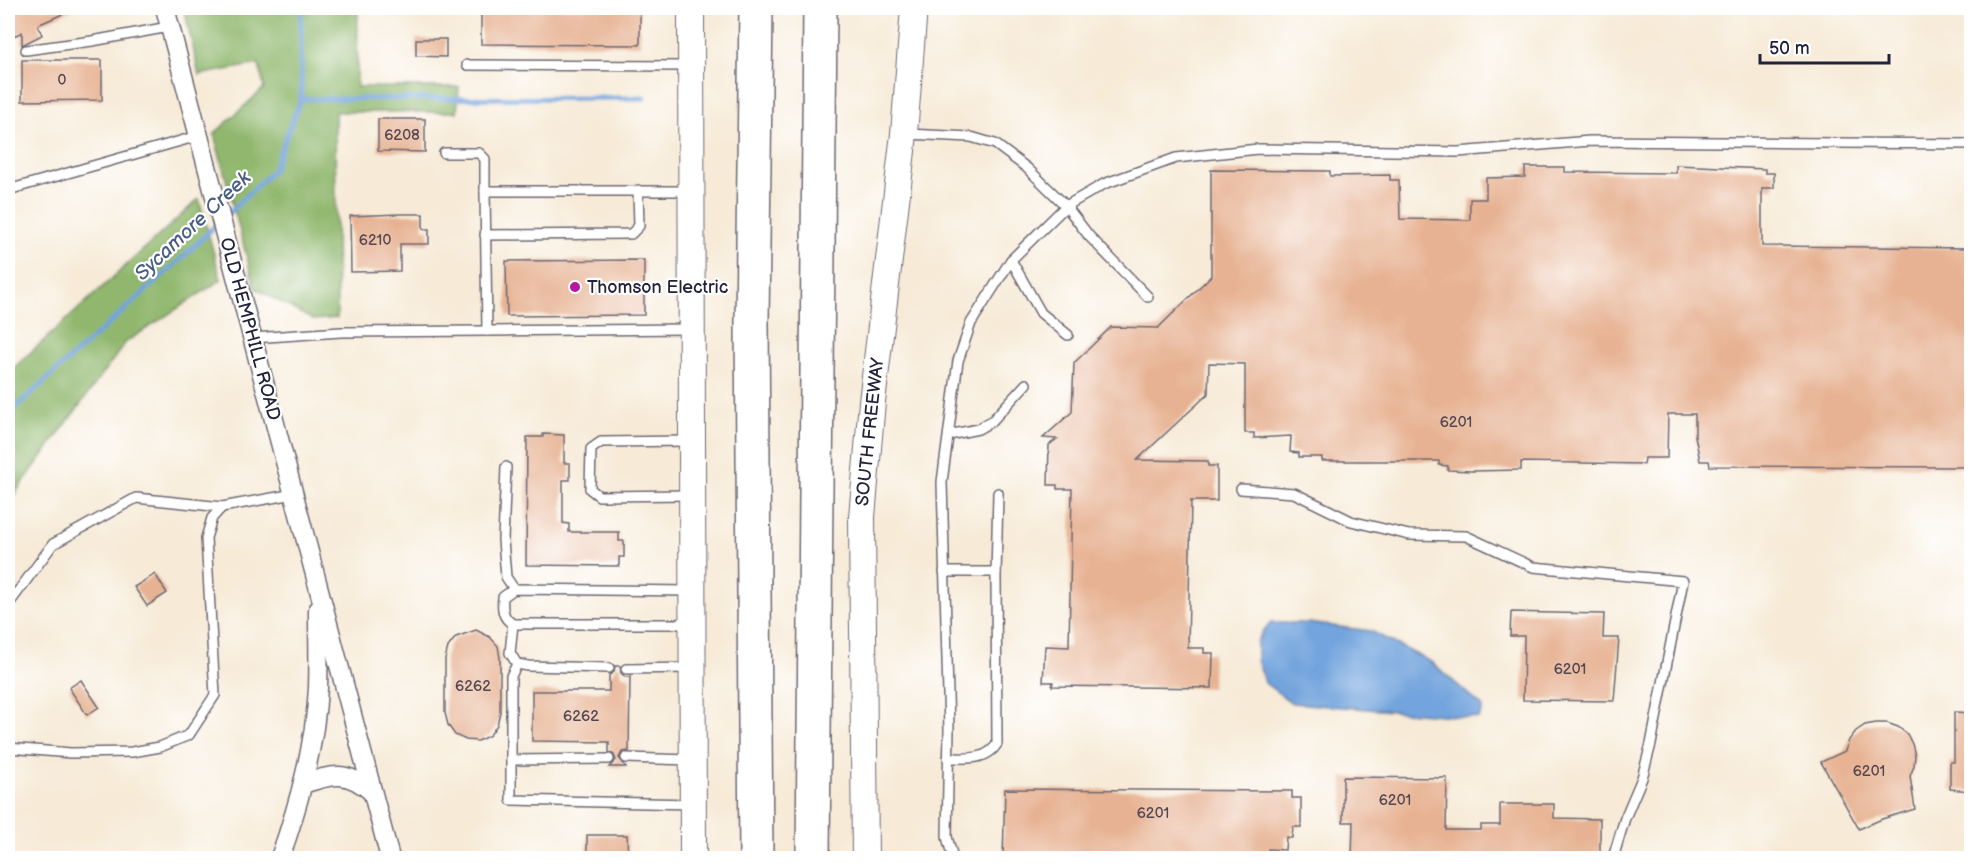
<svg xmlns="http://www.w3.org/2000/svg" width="1979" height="866" font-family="'Balsamiq Sans',sans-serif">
<rect width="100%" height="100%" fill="#fff"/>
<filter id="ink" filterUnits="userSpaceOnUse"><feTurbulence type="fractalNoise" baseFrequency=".0167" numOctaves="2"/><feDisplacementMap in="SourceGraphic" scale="12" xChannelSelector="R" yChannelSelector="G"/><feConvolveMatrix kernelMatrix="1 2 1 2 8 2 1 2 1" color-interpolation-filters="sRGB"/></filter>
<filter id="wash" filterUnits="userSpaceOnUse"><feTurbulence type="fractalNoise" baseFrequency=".008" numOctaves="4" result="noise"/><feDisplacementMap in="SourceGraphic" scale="24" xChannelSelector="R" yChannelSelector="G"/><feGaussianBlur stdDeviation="1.35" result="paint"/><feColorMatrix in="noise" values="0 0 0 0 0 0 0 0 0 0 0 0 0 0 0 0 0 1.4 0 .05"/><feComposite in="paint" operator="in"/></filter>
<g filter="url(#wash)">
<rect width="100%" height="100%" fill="#f7ebd8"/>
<!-- forest -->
<g fill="#90b76d" stroke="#596c54" stroke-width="1.5">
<path d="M184,8H358L357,87H459L457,112H335L337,318L313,320L255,288L214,134L264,88L259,64L199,75Z"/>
<path d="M199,199L221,280L126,342L8,503V373Z"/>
</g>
<!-- water -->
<path fill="#73a4dd" stroke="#4a638c" stroke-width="1.5" d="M1271,623H1309L1371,631L1431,662L1483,707L1479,718L1292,703L1265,683L1257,660V642L1263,631Z"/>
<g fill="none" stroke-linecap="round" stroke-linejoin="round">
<!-- stream -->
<g stroke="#73a4dd" stroke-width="5">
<path d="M301,99L644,98"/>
<path d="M224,218L273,170L301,99V8"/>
<path d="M8,414L180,260L217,224"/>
</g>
</g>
<g id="blocks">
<!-- building -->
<g fill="#e7b293">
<path d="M8,8H76L38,25L42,35L22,45V32L8,39Z"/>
<path d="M481,8H640V45L481,44Z"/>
<path d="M416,39H446V57L416,56Z"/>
<path d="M22,60H102V100L22,101Z"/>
<path d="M378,119H425V152L378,151Z"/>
<path d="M1676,165L1765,169V173H1774V188H1762V246L1971,248V467L1710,466L1709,461H1700L1695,436V414H1668L1667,458H1645L1644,464L1521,462V470L1472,471L1448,470V466L1439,465V461H1322V457H1299V453L1290,452L1291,436L1254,438V433H1245V364L1209,363L1208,394L1137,460L1208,461V466H1217V501H1191L1188,648H1204V653H1213L1212,688L1052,686L1053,682H1043L1045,646L1069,647L1072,489H1057V485H1048L1049,445L1057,439L1043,438L1072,412L1074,363L1111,327L1158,328L1211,276V170L1330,171V176L1390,175V180H1399L1400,219L1470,220V199H1486V178L1525,177V167H1565V172L1676,173Z"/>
<path d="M399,214H423V229H429V244H400V271L351,272L350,216Z"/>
<path d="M644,260V315L507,316L506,261Z"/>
<path d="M543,434L564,435V463H570V480H563V523L569,524V532H619V541H624V557H619V566L526,565L527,437H543Z"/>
<path d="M155,574L167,593L147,606L134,587Z"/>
<path d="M1511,612L1604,614L1603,638H1619L1614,701L1523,700L1524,636H1510Z"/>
<path d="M476,630L490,637L498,646L500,658V712L497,725L490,735L478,741L466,740L455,735L448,725L445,713V659L448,647L456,637Z"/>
<path d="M615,666H620L621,673L625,677H630L629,751L622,752L619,758L626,767H609L616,760L614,755L609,752V742L532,741V691H609V675L614,672Z"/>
<path d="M81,680L99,707L87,715L69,688Z"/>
<path d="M1954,712L1971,713V791L1950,789V762H1954Z"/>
<path d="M1876,723H1887L1898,727L1907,734L1912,744L1915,755L1914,766L1910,776L1915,809L1882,819L1859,829L1821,762L1845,751L1849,740L1856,731L1865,725Z"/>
<path d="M1343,777L1447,778L1446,830H1481V825H1500V804H1554V818L1600,819V853H1595V858H1352L1353,822H1343Z"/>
<path d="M1005,789L1292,791V798H1301V827H1293L1292,838L1286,837L1285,850L1268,849V858H1162V856L1099,855V858H1003Z"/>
<path d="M587,835H627L628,858H587Z"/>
</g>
</g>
</g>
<g filter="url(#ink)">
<use href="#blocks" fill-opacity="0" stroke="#6d6872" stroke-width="1.5"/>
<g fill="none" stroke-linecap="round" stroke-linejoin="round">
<defs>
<g id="service">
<path d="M26,50L92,41L169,27"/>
<path d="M467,65L690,66"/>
<path d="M907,134L971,137L995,144L1027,168L1066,206L1089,236L1148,297"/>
<path d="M444,153H479L485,159V191"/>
<path d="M8,190L198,136"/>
<path d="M485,235L631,234L639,226L638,190"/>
<path d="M1011,260L1041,313L1068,335"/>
<path d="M690,329L487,331L485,191H690"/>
<path d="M253,338L341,332L487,331"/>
<path d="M949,435L978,429L992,421L1026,384"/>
<path d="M690,441L601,442L591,449L590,489L599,496L690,495"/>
<path d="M506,467L503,540L506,577L514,589"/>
<path d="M1241,489L1294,493L1351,521L1409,535L1466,536L1533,567L1683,581L1651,744L1642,778L1625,818L1613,858"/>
<path d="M944,572H996"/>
<path d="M8,605L53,544L136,498L222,507L294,494"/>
<path d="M513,624C502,618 502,608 503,597L514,589L690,591"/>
<path d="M517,664L511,676V800L692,804"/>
<path d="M609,668L528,666L517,664L510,653L513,624H691"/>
<path d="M626,669L690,668"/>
<path d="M8,748L71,753L132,752L160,747L189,735L215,695L206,538L212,518L222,507"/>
<path d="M626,758L690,760"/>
<path d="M948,758C967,758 986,761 997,744L996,576L998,493"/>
<path d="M511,760L609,759"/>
<path d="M953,858L947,837L949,729L942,482L958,361L971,323L1011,260L1066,206L1104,184L1176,158L1258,149L1458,152L1590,141L1972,144"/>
</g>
<g id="minor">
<path d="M165,8L390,858"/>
<path d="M303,784C333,774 347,770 372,792"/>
<path d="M280,858C299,803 315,746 318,688C319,662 318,636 318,610"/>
</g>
<g id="secondary">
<path d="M691,8L693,858"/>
<path d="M865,858L862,517L872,402L904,134L914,8"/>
</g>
<g id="motorway">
<path d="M756,858L752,322L756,8"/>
<path d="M813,858L820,8"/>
</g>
</defs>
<!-- service casing -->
<use href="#service" stroke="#6d6872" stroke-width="12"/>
<!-- minor casing -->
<use href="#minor" stroke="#6d6872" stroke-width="21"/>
<!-- secondary casing -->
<use href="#secondary" stroke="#6d6872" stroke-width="28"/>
<!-- motorway casing -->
<use href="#motorway" stroke="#6d6872" stroke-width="36"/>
<!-- service -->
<use href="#service" stroke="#fff" stroke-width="9"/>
<!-- minor -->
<use href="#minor" stroke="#fff" stroke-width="18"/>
<!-- secondary -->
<use href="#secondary" stroke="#fff" stroke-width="26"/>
<!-- motorway -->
<use href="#motorway" stroke="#fff" stroke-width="33"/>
</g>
</g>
<!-- markers -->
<circle fill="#b5179e" stroke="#fff" stroke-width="2" cx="575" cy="287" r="6"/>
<g text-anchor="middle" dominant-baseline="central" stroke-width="4.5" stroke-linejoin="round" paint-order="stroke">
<!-- number labels -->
<g font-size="15" fill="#534651">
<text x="62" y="80">0</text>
<text x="402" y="135">6208</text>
<text x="375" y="240">6210</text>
<text x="1456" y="422">6201</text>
<text x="1570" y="669">6201</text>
<text x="473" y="686">6262</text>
<text x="581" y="716">6262</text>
<text x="1869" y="771">6201</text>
<text x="1395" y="800">6201</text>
<text x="1153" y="813">6201</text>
</g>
<!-- poi labels -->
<g font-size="18" fill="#22223b" stroke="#fff" text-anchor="start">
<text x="587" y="287">Thomson Electric</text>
</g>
<!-- street labels -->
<g font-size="18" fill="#22223b" stroke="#fff">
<text transform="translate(250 329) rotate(75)">OLD HEMPHILL ROAD</text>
<text transform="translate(870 432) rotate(-84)">SOUTH FREEWAY</text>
</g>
<!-- water labels -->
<g font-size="20" font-style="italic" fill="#465c84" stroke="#fff">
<text transform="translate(193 226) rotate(-43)">Sycamore Creek</text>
</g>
</g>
<!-- margin -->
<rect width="1979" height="866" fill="none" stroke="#fff" stroke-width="30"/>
<!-- scale -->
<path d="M1760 54v9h129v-9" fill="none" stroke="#22223b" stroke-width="3"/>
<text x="1769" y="54" font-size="18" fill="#22223b" stroke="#ffffff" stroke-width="4.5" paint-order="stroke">50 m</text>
</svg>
